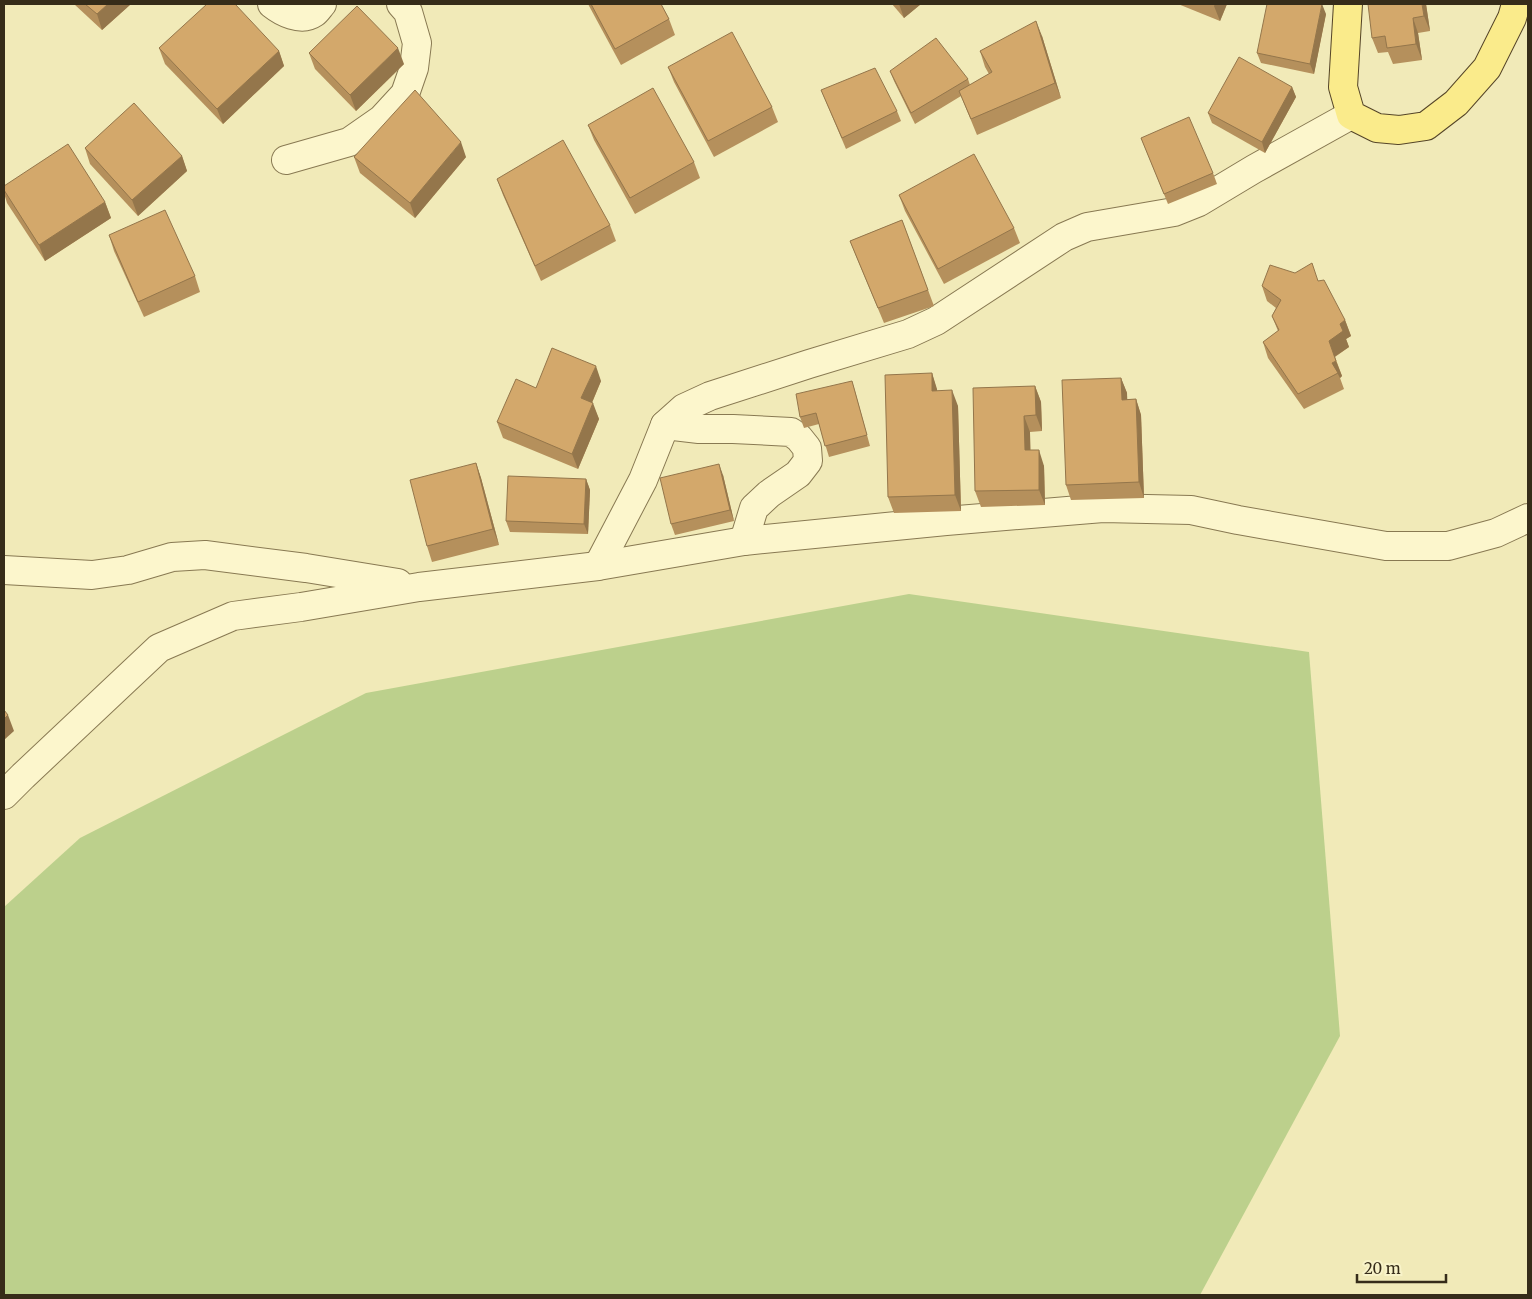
<svg xmlns="http://www.w3.org/2000/svg" width="1532" height="1299" font-family="Merriweather,serif">
<rect width="100%" height="100%" fill="#f1eab8"/>
<!-- green -->
<path fill="#bcd08c" d="M909,594L1309,652L1340,1036L1200,1295H4V907L80,838L366,693Z"/>
<g fill="none" stroke-linecap="round" stroke-linejoin="round">
<defs>
<g id="minor">
<path d="M272,4C282,12 301,22 314,13C317,11 320,6 322,4"/>
<path d="M286,160L349,142L382,119L405,94L414,68L417,43L408,12L401,4"/>
<path d="M744,541L754,508L769,494L798,474L808,461L807,448L799,438L791,432L733,429H699L665,425L684,408L710,396L809,364L908,334L936,321L1064,237L1087,227L1174,212L1199,202L1254,169L1351,115"/>
<path d="M598,566L643,480L665,425"/>
<path d="M4,570L92,575L128,570L172,557L205,555L306,568L398,583"/>
<path d="M4,795L23,776L159,648L233,616L301,607L419,587L598,566L744,541L946,521L1103,508L1191,510L1238,520L1386,546H1448L1496,533L1528,518"/>
</g>
<path id="major" d="M1348,4L1343,87L1351,115L1377,128L1399,130L1426,126L1456,103L1487,68L1512,18L1516,4"/>
</defs>
<!-- minor casing -->
<use href="#minor" stroke="#887952" stroke-width="30"/>
<!-- major casing -->
<use href="#major" stroke="#554528" stroke-width="30"/>
<!-- minor -->
<use href="#minor" stroke="#fcf6cc" stroke-width="28"/>
<!-- major -->
<use href="#major" stroke="#faeb8b" stroke-width="28"/>
</g>
<!-- wall -->
<g fill="#b5905c">
<path d="M74,4H131L102,30Z"/>
<path d="M588,4H661L669,19L675,35L621,65Z"/>
<path d="M892,4H921L904,18Z"/>
<path d="M1178,4H1227L1220,21Z"/>
<path d="M1426,4L1430,31L1418,33L1422,60L1393,64L1388,52L1378,53L1372,38Z"/>
<path d="M1326,14L1314,74L1261,63L1257,53Z"/>
<path d="M1042,36L1061,98L977,135L961,96L915,124L894,81L890,71L968,79L970,85L989,74L985,67L980,51Z"/>
<path d="M159,48L279,51L284,66L223,124L165,64Z"/>
<path d="M309,53L404,64L356,111L315,69Z"/>
<path d="M668,67L772,107L778,122L714,157L674,82Z"/>
<path d="M1292,87L1296,97L1265,153L1212,123L1208,113Z"/>
<path d="M821,90L897,111L901,121L846,149Z"/>
<path d="M588,125L694,162L700,178L635,214L594,140Z"/>
<path d="M1141,138L1213,173L1217,184L1168,204Z"/>
<path d="M85,148L182,156L187,171L138,216L90,164Z"/>
<path d="M354,157H466L415,218L360,173Z"/>
<path d="M497,179L610,225L616,241L541,281L503,195Z"/>
<path d="M4,186L105,202L111,218L45,261L7,203L4,193Z"/>
<path d="M899,195L1014,228L1020,243L944,284L905,211Z"/>
<path d="M902,220L934,306L884,323L856,256L850,241Z"/>
<path d="M109,235L195,276L200,292L144,317L114,251Z"/>
<path d="M1319,281L1345,320L1351,336L1346,339L1349,347L1335,357L1342,376L1340,378L1344,389L1304,409L1268,358L1263,342L1278,331L1272,316L1276,308L1267,301L1262,286Z"/>
<path d="M932,373L937,391L958,406L961,511L894,513L888,497Z"/>
<path d="M1121,378L1127,393V400L1136,399L1141,415L1144,498L1071,500L1066,485Z"/>
<path d="M601,381L592,403L599,419L578,469L503,438L497,422L536,388Z"/>
<path d="M852,381L855,391L870,446L829,457L819,424L804,428L800,417Z"/>
<path d="M1035,386L1041,402L1042,431L1030,432V450L1044,466L1045,505L981,507L975,491Z"/>
<path d="M476,463L481,478L499,545L432,562L427,546Z"/>
<path d="M723,475L734,521L675,535L671,524Z"/>
<path d="M586,479L590,490L588,534L510,532L506,521Z"/>
</g>
<!-- shaded-wall -->
<g fill="#94764b">
<path d="M108,4H131L102,30L97,14Z"/>
<path d="M899,4H921L904,18Z"/>
<path d="M1215,4H1227L1220,21L1214,6Z"/>
<path d="M1322,4L1326,14L1314,74L1310,64Z"/>
<path d="M1422,4H1426L1430,31L1424,16Z"/>
<path d="M1413,18L1418,33L1422,60L1416,44Z"/>
<path d="M1036,21L1042,36L1061,98L1055,83Z"/>
<path d="M398,48L404,64L356,111L350,95Z"/>
<path d="M279,51L284,66L223,124L217,109Z"/>
<path d="M1292,87L1296,97L1265,153L1262,142Z"/>
<path d="M461,142L466,157L415,218L410,203Z"/>
<path d="M182,156L187,171L138,216L132,200Z"/>
<path d="M105,202L111,218L45,261L39,245Z"/>
<path d="M1345,320L1351,336L1346,339L1349,347L1334,357L1329,341L1340,324Z"/>
<path d="M1336,361L1342,376L1340,378L1332,363Z"/>
<path d="M596,366L601,381L587,414L581,398Z"/>
<path d="M932,373L937,389L938,406L932,391Z"/>
<path d="M1121,378L1127,393L1128,416L1122,400Z"/>
<path d="M1035,386L1041,402L1042,431L1036,415Z"/>
<path d="M952,390L958,406L961,511L955,495Z"/>
<path d="M1136,399L1141,415L1144,498L1139,482Z"/>
<path d="M593,403L599,419L578,469L572,454Z"/>
<path d="M1024,416L1030,432L1031,466L1025,450Z"/>
<path d="M1039,450L1044,466L1045,505L1039,490Z"/>
<path d="M476,463L481,478L499,545L493,529Z"/>
<path d="M719,464L723,475L734,521L730,510Z"/>
<path d="M586,479L590,490L588,534L584,524Z"/>
<path d="M8,715L14,731L4,740V719Z"/>
</g>
<!-- building -->
<g fill="#d3a86b" stroke="#94764b">
<path d="M85,4H108L97,14Z"/>
<path d="M207,4H235L279,51L217,109L159,48Z"/>
<path d="M591,4H661L669,19L615,49Z"/>
<path d="M1267,4H1322L1310,64L1257,53Z"/>
<path d="M1368,4H1422L1424,16L1413,18L1416,44L1387,48L1385,36L1372,38Z"/>
<path d="M357,6L398,48L350,95L309,53Z"/>
<path d="M1036,21L1055,83L971,119L959,91L992,72L980,51Z"/>
<path d="M732,32L772,107L708,141L668,67Z"/>
<path d="M936,38L968,79L911,113L890,71Z"/>
<path d="M1239,57L1292,87L1262,142L1208,113Z"/>
<path d="M875,68L897,111L842,138L821,90Z"/>
<path d="M653,88L694,162L630,198L588,125Z"/>
<path d="M415,90L461,142L410,203L354,157Z"/>
<path d="M134,103L182,156L132,200L85,148Z"/>
<path d="M1189,117L1213,173L1164,194L1141,138Z"/>
<path d="M563,140L610,225L535,266L497,179Z"/>
<path d="M68,144L105,202L39,245L4,190V186Z"/>
<path d="M974,154L1014,228L938,269L899,195Z"/>
<path d="M165,210L195,276L138,302L109,235Z"/>
<path d="M902,220L928,290L878,308L850,241Z"/>
<path d="M1312,263L1318,281L1324,280L1345,320L1340,324L1343,331L1329,341L1336,361L1332,363L1338,373L1298,394L1263,342L1279,330L1272,316L1281,300L1262,286L1270,265L1295,273Z"/>
<path d="M552,348L596,366L581,398L593,403L572,454L497,422L516,379L536,388Z"/>
<path d="M932,373V391L952,390L955,495L888,497L885,375Z"/>
<path d="M1121,378L1122,400L1136,399L1139,482L1066,485L1062,380Z"/>
<path d="M852,381L867,435L825,446L816,413L800,417L796,394Z"/>
<path d="M1035,386L1036,415L1024,416L1025,450H1039V490L975,491L973,388Z"/>
<path d="M476,463L493,529L427,546L410,480Z"/>
<path d="M719,464L730,510L671,524L660,478Z"/>
<path d="M508,476L586,479L584,524L506,521Z"/>
<path d="M4,710L8,715L4,719Z"/>
</g>
<!-- border -->
<rect width="1532" height="1299" fill="none" stroke="#362c19" stroke-width="10"/>
<!-- scale -->
<path d="M1357 1274v8h89v-8" fill="none" stroke="#362c19" stroke-width="2.5"/>
<text x="1364" y="1274" font-size="15" fill="#362c19" stroke="#f8f3c9" stroke-width="4" paint-order="stroke">20 m</text>
</svg>
